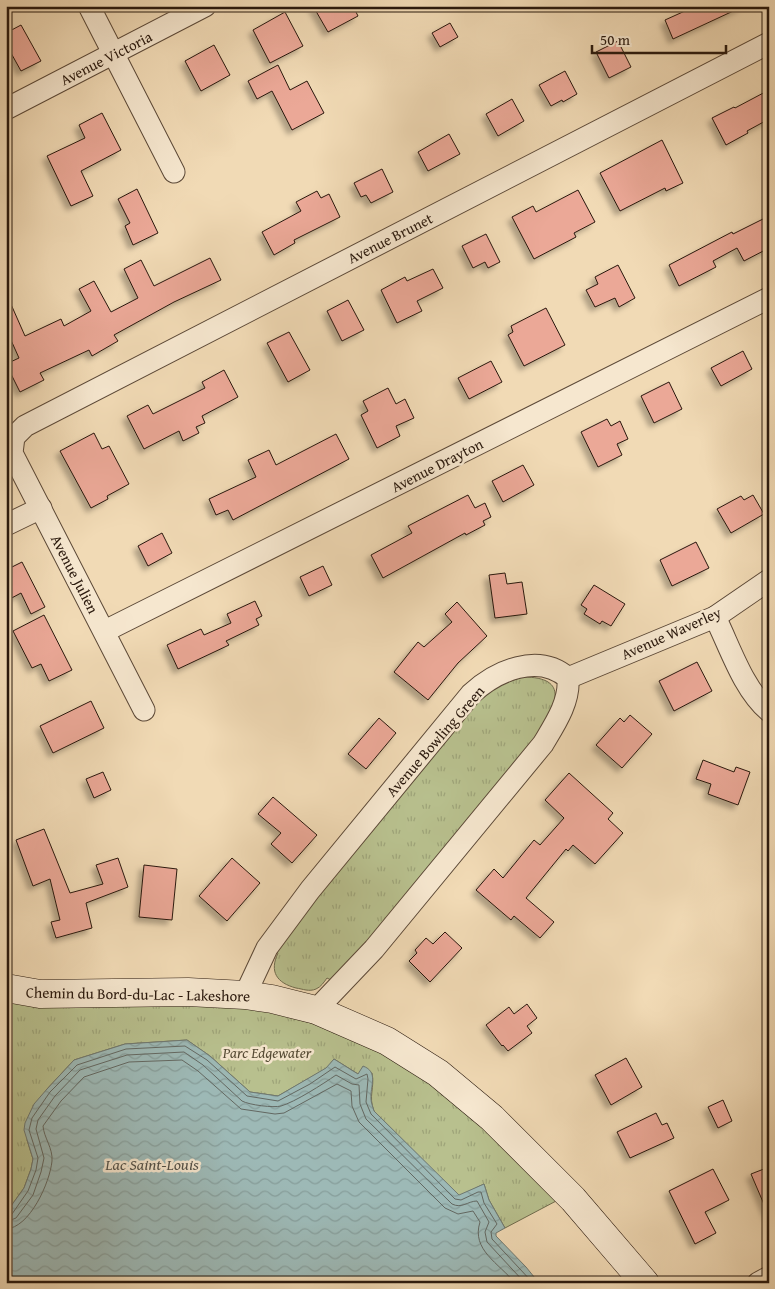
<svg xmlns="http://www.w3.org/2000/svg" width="775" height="1289" font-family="'Gentium Book Plus',serif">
<defs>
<pattern id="grass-tufts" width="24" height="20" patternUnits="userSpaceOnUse" patternTransform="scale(1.25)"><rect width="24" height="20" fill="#b8c08e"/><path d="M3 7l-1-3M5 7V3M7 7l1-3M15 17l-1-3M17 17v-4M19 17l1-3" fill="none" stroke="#9ea479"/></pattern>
<pattern id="water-waves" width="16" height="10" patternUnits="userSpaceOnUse" patternTransform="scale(1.25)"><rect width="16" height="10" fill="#9db9b6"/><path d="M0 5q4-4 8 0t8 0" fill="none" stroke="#879e9b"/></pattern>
<filter id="shadow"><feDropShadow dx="-4.5" dy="4.5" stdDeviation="2.5" flood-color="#0004"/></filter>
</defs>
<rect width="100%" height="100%" fill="#f1dab5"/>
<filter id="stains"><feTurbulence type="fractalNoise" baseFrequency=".004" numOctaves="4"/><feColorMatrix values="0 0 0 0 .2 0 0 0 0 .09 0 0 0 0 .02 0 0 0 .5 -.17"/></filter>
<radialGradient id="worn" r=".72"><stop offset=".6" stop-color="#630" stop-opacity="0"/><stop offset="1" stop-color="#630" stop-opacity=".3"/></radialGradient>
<!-- grass -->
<g fill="url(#grass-tufts)" stroke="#706c4e">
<path d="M523,677C571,677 555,706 540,734L385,924L331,980L327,978C324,982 321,987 316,989C309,992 303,989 296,988C277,983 269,972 278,953L275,950L469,708L496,686Z"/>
<path d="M6,1001L245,1005L337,1030L391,1057L465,1106L558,1200L505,1228L489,1200L484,1184L459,1196L374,1111C368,1096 375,1088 372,1073L358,1074L334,1059L327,1068L278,1096L250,1092L210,1056L187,1040L125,1044L74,1060L47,1089L27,1140L33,1159L31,1169L24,1188L6,1213Z"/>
</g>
<!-- water -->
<path fill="url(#water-waves)" stroke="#6f7972" d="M187,1040L210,1056L250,1092L278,1096L326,1068L334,1059L358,1074L363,1066C379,1072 370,1086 371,1099C371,1103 373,1107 374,1111L459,1195L484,1184L489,1200L505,1228L496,1233V1236L526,1267L539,1283H6V1213L24,1188L31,1169L33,1159L24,1130L25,1123L34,1104L47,1089L74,1060L125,1044Z"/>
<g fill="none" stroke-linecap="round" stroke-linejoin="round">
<!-- shore -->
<g stroke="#636862" stroke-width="1">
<path d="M6,1216L12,1214L28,1191L36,1170L38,1158L29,1130L32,1118L50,1092L77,1065L126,1049L185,1046L207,1060L247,1096L278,1101L310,1084L335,1067L356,1079L367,1074L368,1079L366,1102L371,1114L455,1199L461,1200L478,1192H481L484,1203L497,1224L491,1232L492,1239L533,1283"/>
<path d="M6,1222L16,1218L33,1195L41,1172L44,1158L36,1129L38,1120L55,1096L80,1070L127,1055L184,1052L203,1065L242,1101C249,1105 274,1108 281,1106C295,1102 323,1084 336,1075L352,1084L359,1085L360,1104L366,1119L452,1204C462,1209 468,1201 477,1201L489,1222L485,1232L487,1242L525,1283"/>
<path d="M6,1229C30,1228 50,1182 52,1161C53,1148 44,1138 43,1126L61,1101L84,1077L129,1062L182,1060L198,1071L241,1109L275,1114L284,1113L337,1084L351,1091L352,1106L359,1122L445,1208L458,1214L473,1211L480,1222C471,1250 499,1263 515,1283"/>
</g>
</g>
<!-- building -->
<g fill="#eba897" stroke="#29180d" filter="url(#shadow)">
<path d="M313,6H353L358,16L328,32Z"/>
<path d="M696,6H744L673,39L665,20Z"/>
<path d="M285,12L303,46L270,63L253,30Z"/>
<path d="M450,23L458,37L440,47L432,33Z"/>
<path d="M21,25L41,61L21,71L6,44V33Z"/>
<path d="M618,41L631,67L609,78L596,52Z"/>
<path d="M214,45L230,75L201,91L185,61Z"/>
<path d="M278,65L290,90L307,81L324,113L292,130L272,91L257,99L248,81Z"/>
<path d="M565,71L577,94L563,102L562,100L551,106L539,85Z"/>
<path d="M769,90V119L747,131L748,133L726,145L712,118L734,107L735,108Z"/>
<path d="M512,99L524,121L498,136L486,114Z"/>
<path d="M102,113L121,150L81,171L93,196L71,206L47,156L85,138L79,125Z"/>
<path d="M449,134L460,154L428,171L418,152Z"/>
<path d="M662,140L683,183L666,191L665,188L620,211L600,173Z"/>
<path d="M382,169L393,192L371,203L366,195L361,197L354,183Z"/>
<path d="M137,189L158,233L133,245L125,226L130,223L118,199Z"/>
<path d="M578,190L595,222L574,233L576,237L534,259L512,217L533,206L536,212Z"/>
<path d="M317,191L321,198L329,194L340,217L294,240L295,243L274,255L262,232L301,211L296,202Z"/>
<path d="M769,216V248L744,261L737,248L713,261L716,267L679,286L669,265L732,232L733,234Z"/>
<path d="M486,234L500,262L488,268L485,262L473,268L462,246Z"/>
<path d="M210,258L221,280L174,302L114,335L118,341L92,356L89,350L40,373L44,380L20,392L6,364L19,358L6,329V293L25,336L61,319L64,326L91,311L79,289L94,281L111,312L138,298L124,269L141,260L154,286Z"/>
<path d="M618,265L635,298L619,307L615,298L595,307L586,290L598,284L595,277Z"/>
<path d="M433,269L443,288L417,301L422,311L397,323L381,290L405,277L407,281Z"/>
<path d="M348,300L364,330L342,341L327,311Z"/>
<path d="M546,308L565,345L524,366L508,335L513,332L511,326Z"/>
<path d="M289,332L310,370L288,382L267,343Z"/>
<path d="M743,351L752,369L721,386L711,368Z"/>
<path d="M491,361L502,382L469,399L458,378Z"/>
<path d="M224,370L238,397L202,416L205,423L196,427L199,433L183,441L179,431L144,449L127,416L148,405L153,414L205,388L202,382Z"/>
<path d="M669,382L682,409L654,423L641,396Z"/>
<path d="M388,388L396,404L405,399L414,418L396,426L400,436L377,448L361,415L368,411L363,401Z"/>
<path d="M607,419L611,426L620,421L628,439L617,444L622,455L598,467L581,432Z"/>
<path d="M94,433L102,449L109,446L129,484L107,496L108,499L91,508L60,451Z"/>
<path d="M336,434L349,459L233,520L228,510L216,515L209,499L256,477L248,460L269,450L276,465Z"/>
<path d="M523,465L534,485L503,502L492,481Z"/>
<path d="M468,495L475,508L485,503L491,517L483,521L485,525L466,535L465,533L383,578L371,555L412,533L408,526Z"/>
<path d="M753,495L764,514L731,533L717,509L741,496L744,500Z"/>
<path d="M162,533L172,553L148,566L138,546Z"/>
<path d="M696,542L709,568L672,586L660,560Z"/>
<path d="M22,562L45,607L31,614L21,593L6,601V570Z"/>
<path d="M323,566L332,585L309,596L300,577Z"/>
<path d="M505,573L507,584L522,582L527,614L495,618L489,575Z"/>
<path d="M594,585L625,604L611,626L602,621L600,624L584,614L587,609L581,605Z"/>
<path d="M255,601L262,616L256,619L259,625L226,641L229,645L178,669L167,645L201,629L204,635L231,623L227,614Z"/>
<path d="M457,602L487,636L458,663L428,700L394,672L418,642L424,647L452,622L445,614Z"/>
<path d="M44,615L72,670L49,681L41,664L32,668L13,631Z"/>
<path d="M697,662L712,691L674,711L659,681Z"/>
<path d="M91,701L104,728L53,753L40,726Z"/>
<path d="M630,715L652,734L622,768L596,745L620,718L624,722Z"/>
<path d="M379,718L396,733L366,769L348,754Z"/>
<path d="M703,760L734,772L736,767L750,772L738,805L708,794L711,784L696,779Z"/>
<path d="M103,772L111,790L94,798L86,779Z"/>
<path d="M569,773L613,813L608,819L623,833L595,864L573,845L568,851L566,849L526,898L554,922L540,938L514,916L511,920L476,890L494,869L503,878L534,840L540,845L564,818L545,800Z"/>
<path d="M273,797L317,835L292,863L271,844L281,833L258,814Z"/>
<path d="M44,829L70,893L103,884L96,865L118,858L128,887L86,903L92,928L56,938L51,922L60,920L50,879L33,886L16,840Z"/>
<path d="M232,858L260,883L227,921L199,896Z"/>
<path d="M144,865L177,869L172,920L139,917Z"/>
<path d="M445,932L462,948L430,982L409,961L417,953L415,950L426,938L433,944Z"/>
<path d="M527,1004L537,1018L527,1026L532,1033L508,1051L503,1045L502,1046L486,1025L509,1007L514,1014Z"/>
<path d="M626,1058L642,1087L611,1105L595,1075Z"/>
<path d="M723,1100L732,1121L718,1128L708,1107Z"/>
<path d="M656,1113L662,1125L667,1123L674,1138L630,1158L617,1132Z"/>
<path d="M769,1167V1216L751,1174Z"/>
<path d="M713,1169L729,1200L705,1212L716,1233L695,1244L669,1191Z"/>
</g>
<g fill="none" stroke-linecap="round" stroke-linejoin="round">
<defs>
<g id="street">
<path d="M89,6L174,172"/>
<path d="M6,109L205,6"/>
<path d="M6,525L41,508"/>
<path d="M715,617C730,647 743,689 769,711"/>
<path d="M105,631L769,298"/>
<path d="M568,678L715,617L769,580"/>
<path d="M144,710L12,453L14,437L25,426L769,43"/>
<path d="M245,995L267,948L310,890L471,694C496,671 538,652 568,678C570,702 555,724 543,744L374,949L316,1010"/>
<path d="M758,1283L769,1277"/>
</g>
<path id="secondary" d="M6,988L40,994L188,992L245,995L272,999L316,1010L387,1041L438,1073L492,1118L573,1199L645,1283"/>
</defs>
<!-- street casing -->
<use href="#street" stroke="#5b4837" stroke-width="23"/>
<!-- secondary casing -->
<use href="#secondary" stroke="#29180d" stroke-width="29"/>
<!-- street -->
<use href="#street" stroke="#f6e7cf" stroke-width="21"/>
<!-- secondary -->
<use href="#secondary" stroke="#f6e7cf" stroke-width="28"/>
</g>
<g text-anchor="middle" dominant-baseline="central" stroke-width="5" stroke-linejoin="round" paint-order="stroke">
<!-- street labels -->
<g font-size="15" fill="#29180d" stroke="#f6e7cf">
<text transform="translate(106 58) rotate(-27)">Avenue Victoria</text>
<text transform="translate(390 238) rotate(-27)">Avenue Brunet</text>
<text transform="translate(437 465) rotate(-27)">Avenue Drayton</text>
<text transform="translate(75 574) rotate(63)">Avenue Julien</text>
<text transform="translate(671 633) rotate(-24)">Avenue Waverley</text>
<text transform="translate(435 741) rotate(-49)">Avenue Bowling Green</text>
<text transform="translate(138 994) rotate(1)">Chemin du Bord-du-Lac - Lakeshore</text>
</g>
<!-- park labels -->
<g font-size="15" font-style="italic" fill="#544a34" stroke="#f6e7cf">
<text x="267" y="1052">Parc Edgewater</text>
</g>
<!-- water labels -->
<g font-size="16" font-style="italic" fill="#525048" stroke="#f6e7cf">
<text x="152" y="1164">Lac Saint-Louis</text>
</g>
</g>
<!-- margin -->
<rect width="775" height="1289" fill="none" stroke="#f1dab5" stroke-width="25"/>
<rect x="8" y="8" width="760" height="1274" fill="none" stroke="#29180d" stroke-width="2.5"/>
<rect x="12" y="12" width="750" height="1264" fill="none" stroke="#29180d"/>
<!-- scale -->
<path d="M592 45v8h134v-8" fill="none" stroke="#29180d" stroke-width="2.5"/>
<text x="600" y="45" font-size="15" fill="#29180d" stroke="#f6e7cf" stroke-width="4" paint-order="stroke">50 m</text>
<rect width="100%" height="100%" filter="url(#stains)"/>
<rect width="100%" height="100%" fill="url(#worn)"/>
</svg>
